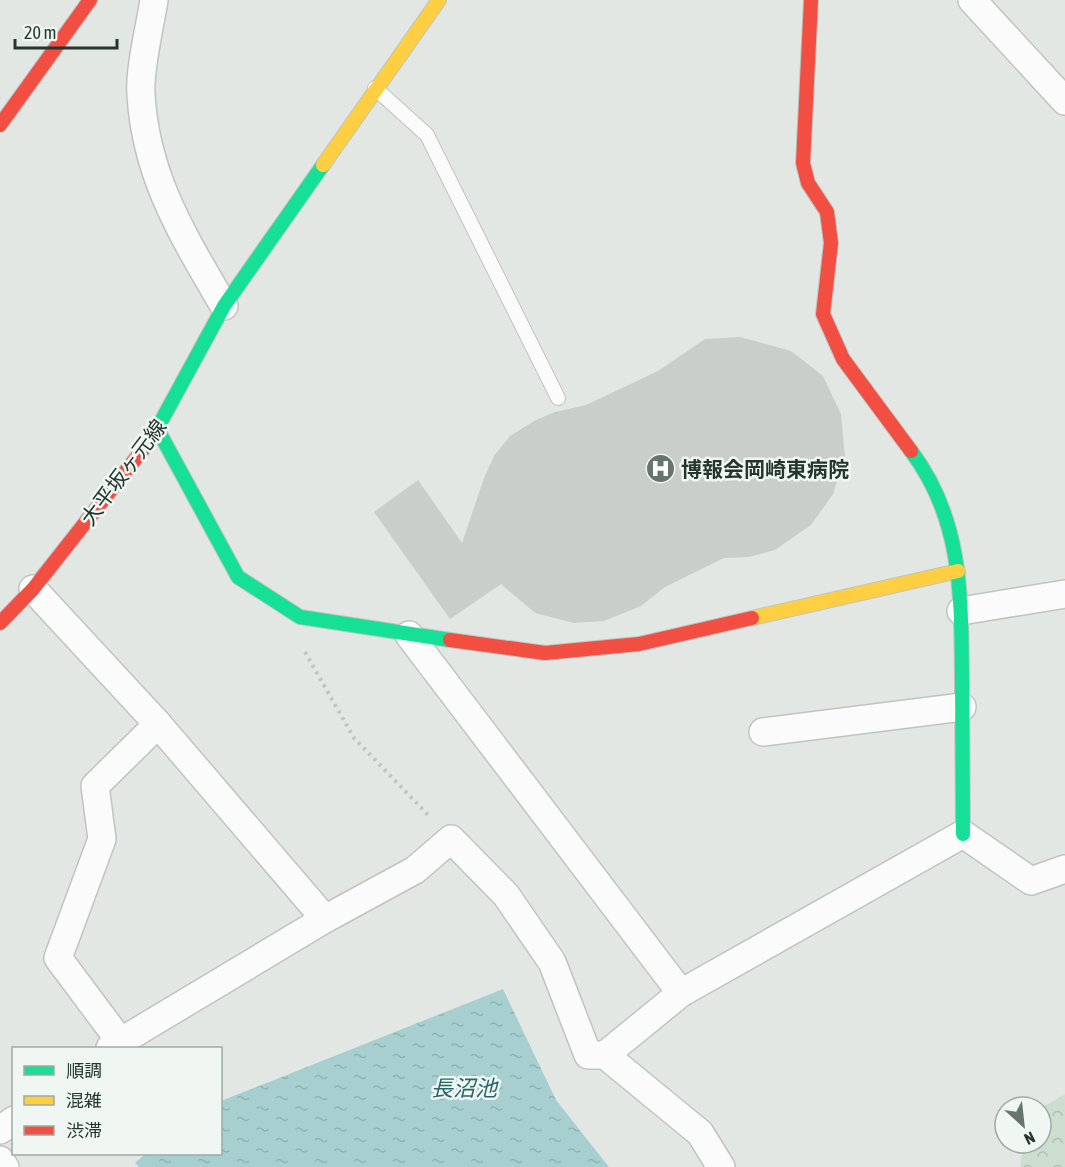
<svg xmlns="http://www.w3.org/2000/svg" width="1065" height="1167" font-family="'Asap Condensed','Noto Sans JP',sans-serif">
<defs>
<pattern id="forest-crowns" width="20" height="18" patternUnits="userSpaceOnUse" patternTransform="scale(1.5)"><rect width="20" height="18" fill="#cdded0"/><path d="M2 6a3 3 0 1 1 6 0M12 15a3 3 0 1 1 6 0" fill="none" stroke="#b0bfb3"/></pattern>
<pattern id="water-ripples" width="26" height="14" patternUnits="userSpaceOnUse" patternTransform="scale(1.5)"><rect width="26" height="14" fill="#a7cfd0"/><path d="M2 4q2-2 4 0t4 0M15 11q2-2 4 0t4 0" fill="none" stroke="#8fb2b3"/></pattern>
</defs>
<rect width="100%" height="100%" fill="#e2e7e4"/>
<!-- forest -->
<path fill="url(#forest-crowns)" d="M1065,1094V1167H1020L1024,1143H1041V1108Z"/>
<!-- water -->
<path fill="url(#water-ripples)" d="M503,989L556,1100L609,1167H139L135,1163L145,1154H220L221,1101Z"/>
<!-- building -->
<path fill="#c9cecb" d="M740,337L791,351L823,376L841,414L845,457L833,494L811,525L775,550L749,557L724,558L665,587L641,606L604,621L574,623L535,613L501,584L450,619L374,512L418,480L462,543L484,478L494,456L510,436L536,420L555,412L586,405L658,371L705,339Z"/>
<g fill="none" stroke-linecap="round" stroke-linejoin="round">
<defs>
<path id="lane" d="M375,88L427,135L558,398"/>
<g id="street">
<path d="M154,0C150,27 139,69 141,95C146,178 184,237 224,306"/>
<path d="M972,0L1065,101"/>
<path d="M33,589L158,724L325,919L110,1048"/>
<path d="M961,611L1065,594"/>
<path d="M409,635L681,993"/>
<path d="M763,732L962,707"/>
<path d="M325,919L415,870L451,839L506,895L552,962L588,1055H605L700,1133L721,1167"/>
<path d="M120,1041L58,958L102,839L95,786L158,724"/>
<path d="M605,1055L681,993L963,834L1031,881L1065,869"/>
<path d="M0,1130L14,1120"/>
<path d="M0,1160L5,1167"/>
</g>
<g id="fast">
<path d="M158,430L238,577L300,617L450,640"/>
<path d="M152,438L224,306L323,165"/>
<path d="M911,451C964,521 961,600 962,683C962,733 963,784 963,834"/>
</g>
<g id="slow">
<path d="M323,165L439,0"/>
<path d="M752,618L958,571"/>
</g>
<g id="jam">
<path d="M811,0L803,163L808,183L827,212L831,243L823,314L843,359L911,451"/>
<path d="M0,125L90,0"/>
<path d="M0,623L33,589L152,438"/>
<path d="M450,640L545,653L639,644L752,618"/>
</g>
</defs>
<!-- lane casing -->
<use href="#lane" stroke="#bfc4c1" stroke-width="16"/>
<!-- street casing -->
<use href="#street" stroke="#bfc4c1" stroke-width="30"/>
<!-- fast casing -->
<use href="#fast" stroke="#bfc4c1" stroke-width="16"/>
<!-- slow casing -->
<use href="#slow" stroke="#bfc4c1" stroke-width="16"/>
<!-- jam casing -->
<use href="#jam" stroke="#bfc4c1" stroke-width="16"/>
<!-- path -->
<path stroke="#c0c7c3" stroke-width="4" stroke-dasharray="3 4.5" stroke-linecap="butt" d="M305,652L354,738L430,817"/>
<!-- lane -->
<use href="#lane" stroke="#fbfbfb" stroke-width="14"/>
<!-- street -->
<use href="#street" stroke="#fbfbfb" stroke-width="27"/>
<!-- fast -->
<use href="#fast" stroke="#16e098" stroke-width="14"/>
<!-- slow -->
<use href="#slow" stroke="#ffcf43" stroke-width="14"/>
<!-- jam -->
<use href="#jam" stroke="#f24e42" stroke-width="14"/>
</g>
<!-- icons -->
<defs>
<symbol id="hospital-disc" viewBox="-11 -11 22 22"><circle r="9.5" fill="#66756e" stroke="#f0f6f2"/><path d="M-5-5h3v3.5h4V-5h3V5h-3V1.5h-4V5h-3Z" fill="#fff"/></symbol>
</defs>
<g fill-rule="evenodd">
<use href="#hospital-disc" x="644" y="452" width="33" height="33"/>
</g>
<g text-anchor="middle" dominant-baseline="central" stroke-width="5" stroke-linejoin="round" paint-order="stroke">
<!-- poi labels -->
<g font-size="21" font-weight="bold" fill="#23372f" stroke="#f0f6f2" text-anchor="start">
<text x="681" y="469">博報会岡崎東病院</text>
</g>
<!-- street labels -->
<g font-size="21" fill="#23372f" stroke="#f0f6f2">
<text transform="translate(123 472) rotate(-53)">大平坂ヶ元線</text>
</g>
<!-- water labels -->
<g font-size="22" font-style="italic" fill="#25676b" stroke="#f0f6f2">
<text x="464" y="1088">長沼池</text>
</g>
</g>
<!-- legend -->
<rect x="12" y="1047" width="210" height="108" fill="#f0f6f2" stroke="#9eaaa4" stroke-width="1.5"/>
<rect x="24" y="1066" width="30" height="9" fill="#16e098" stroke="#9eaaa4" stroke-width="1.5"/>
<text x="66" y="1077" font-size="18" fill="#23372f">順調</text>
<rect x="24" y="1096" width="30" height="9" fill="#ffcf43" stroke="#9eaaa4" stroke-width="1.5"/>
<text x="66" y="1107" font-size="18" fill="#23372f">混雑</text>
<rect x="24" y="1126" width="30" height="9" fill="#f24e42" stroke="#9eaaa4" stroke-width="1.5"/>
<text x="66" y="1137" font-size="18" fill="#23372f">渋滞</text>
<!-- north arrow -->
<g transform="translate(1023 1125) rotate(153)"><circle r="28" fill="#f0f6f2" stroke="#9eaaa4" stroke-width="1.5"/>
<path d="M0-4.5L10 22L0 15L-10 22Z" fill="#66756e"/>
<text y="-9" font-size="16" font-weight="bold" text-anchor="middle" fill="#23372f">N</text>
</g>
<!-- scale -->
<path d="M15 39v9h102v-9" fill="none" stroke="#23372f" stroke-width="3"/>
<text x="24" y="39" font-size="18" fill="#23372f" stroke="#f0f6f2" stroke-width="4.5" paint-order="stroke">20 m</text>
</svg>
